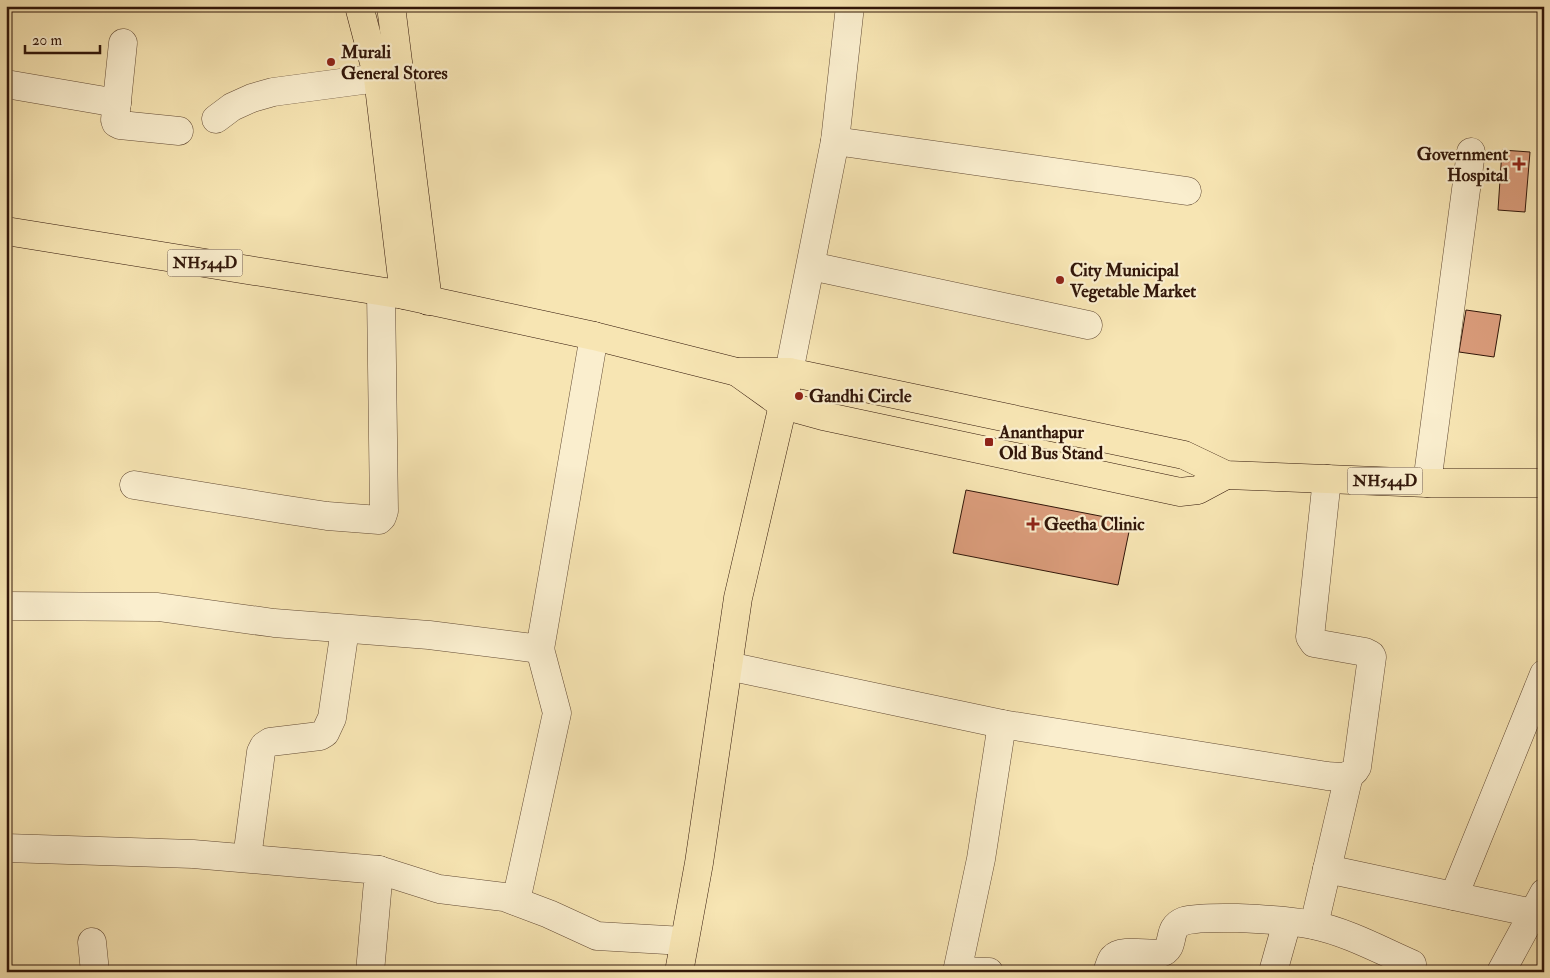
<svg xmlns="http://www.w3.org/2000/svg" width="1550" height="978" font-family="'IM FELL Double Pica',serif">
<rect width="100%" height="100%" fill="#f7e5b3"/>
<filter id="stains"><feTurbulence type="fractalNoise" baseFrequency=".004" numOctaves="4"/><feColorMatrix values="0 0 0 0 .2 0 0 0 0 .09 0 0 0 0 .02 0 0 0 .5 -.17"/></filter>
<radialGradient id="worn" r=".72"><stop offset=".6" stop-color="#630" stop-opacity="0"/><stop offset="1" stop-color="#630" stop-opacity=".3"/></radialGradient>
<!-- building -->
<g fill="#db9d7c" stroke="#311609">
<path d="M1502,150L1530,152L1525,212L1498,210Z"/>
<path d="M1466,310L1501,315L1494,357L1459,352Z"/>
<path d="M966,490L1131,522L1118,585L953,553Z"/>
</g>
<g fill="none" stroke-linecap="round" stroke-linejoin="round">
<defs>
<g id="minor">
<path d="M123,43L115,120L116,123L120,125L179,131"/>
<path d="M6,84L117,103"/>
<path d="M216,119L232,107L252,98L273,92L378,78"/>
<path d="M835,141L1187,191"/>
<path d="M811,266L1088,325"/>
<path d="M789,372L835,141L850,6"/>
<path d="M1427,483L1471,152"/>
<path d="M134,485L281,509L327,516L379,520L382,517L384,511L381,292"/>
<path d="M6,606L158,607L274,623L429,635L540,649L594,336"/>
<path d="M728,666L1002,724"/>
<path d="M6,848L193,854L379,870L370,972"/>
<path d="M247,858L261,752L264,746L270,742L320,736L325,733L332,718L345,629"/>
<path d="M1327,869L1533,913"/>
<path d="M379,870L439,889L504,897L549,914L597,936L684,941"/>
<path d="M1454,896L1544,674"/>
<path d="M516,901L557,713L540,649"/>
<path d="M1314,925L1349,775"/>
<path d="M92,942L95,972"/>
<path d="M957,971L989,972"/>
<path d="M957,972L981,859L1002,724L1327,776C1338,777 1351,779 1357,767L1372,657L1371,655L1365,652L1314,643L1310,637L1327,479"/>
<path d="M1107,972C1109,968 1110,962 1113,958C1122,948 1150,956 1161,953C1177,948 1165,928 1184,921C1197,917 1223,918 1237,918C1262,919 1288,920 1313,925C1347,932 1380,950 1412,964"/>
<path d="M1273,972L1287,922"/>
<path d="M1501,972L1544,893"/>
</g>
<path id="major" d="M679,972L699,863L738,598L783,405L789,372"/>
<g id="highway">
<path d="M359,6L378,78L404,295"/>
<path d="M391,6L428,301"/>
<path d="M6,231L404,295L594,336L737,372H789L1184,455L1226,475L1427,483H1544"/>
<path d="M737,372L783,405L823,416L1180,492L1198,490L1226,475"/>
</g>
</defs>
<!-- minor casing -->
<use href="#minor" stroke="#624a34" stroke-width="29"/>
<!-- major casing -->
<use href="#major" stroke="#311609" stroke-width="29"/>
<!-- highway casing -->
<use href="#highway" stroke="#311609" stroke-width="29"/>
<!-- minor -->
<use href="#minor" stroke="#faeece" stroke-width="28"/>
<!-- major -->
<use href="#major" stroke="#f7e5b3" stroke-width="28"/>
<!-- highway -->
<use href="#highway" stroke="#f7e5b3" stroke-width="28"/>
</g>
<!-- markers -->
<g fill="#8f2418" stroke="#faeece" stroke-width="2">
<circle cx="331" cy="62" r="5"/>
<path d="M1516.5 156.5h5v5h5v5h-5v5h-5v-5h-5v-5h5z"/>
<circle cx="1060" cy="280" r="5"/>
<circle cx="799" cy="396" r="5"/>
<rect x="984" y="437" width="10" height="10" rx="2.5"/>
<path d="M1030.5 516.5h5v5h5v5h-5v5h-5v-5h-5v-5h5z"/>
</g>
<g text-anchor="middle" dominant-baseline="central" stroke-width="4.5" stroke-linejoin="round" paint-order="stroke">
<!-- shield labels -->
<g fill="#faeece" stroke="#6d5744" stroke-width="1">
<rect x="167.5" y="249.5" width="75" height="27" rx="4"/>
<rect x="1347.5" y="467.5" width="75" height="27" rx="4"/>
</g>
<g font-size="16" font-weight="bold" fill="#311609">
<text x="205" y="263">NH544D</text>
<text x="1385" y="481">NH544D</text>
</g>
<!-- poi labels -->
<g font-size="18" font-weight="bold" fill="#311609" stroke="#faeece" text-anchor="start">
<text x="341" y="52">Murali<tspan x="341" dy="21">General Stores</tspan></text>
<text x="1508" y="154" text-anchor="end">Government<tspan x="1508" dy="21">Hospital</tspan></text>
<text x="1070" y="270">City Municipal<tspan x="1070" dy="21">Vegetable Market</tspan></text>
<text x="809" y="396">Gandhi Circle</text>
<text x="999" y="432">Ananthapur<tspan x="999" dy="21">Old Bus Stand</tspan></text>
<text x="1044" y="524">Geetha Clinic</text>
</g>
</g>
<!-- margin -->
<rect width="1550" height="978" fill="none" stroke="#f7e5b3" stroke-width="25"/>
<rect x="8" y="8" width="1535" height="963" fill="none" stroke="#311609" stroke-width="2.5"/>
<rect x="12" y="12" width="1525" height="953" fill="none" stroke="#311609"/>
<!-- scale -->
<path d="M25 45v8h75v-8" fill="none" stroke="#311609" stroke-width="2.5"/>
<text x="32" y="45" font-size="15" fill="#311609" stroke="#faeece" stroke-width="4" paint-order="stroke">20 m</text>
<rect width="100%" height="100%" filter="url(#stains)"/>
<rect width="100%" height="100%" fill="url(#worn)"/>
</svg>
